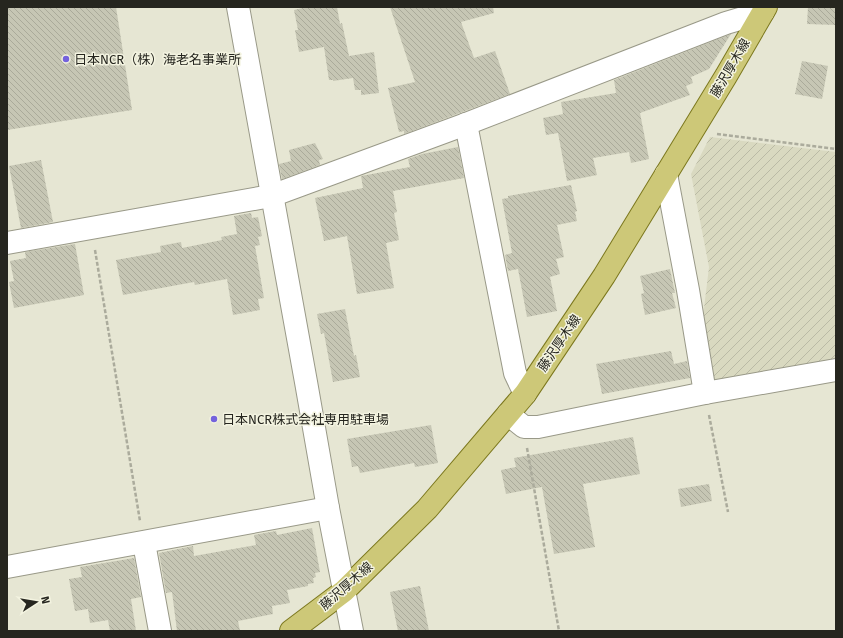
<svg xmlns="http://www.w3.org/2000/svg" width="843" height="638" font-family="'Fira Sans','Noto Sans JP',sans-serif">
<defs>
<pattern id="industrial-furrows" width="10" height="10" patternUnits="userSpaceOnUse"><rect width="10" height="10" fill="#d9d9c0"/><path d="M-1 1l2-2M0 10L10 0M9 11l2-2" fill="none" stroke="#babaa5"/></pattern>
<pattern id="building-back-hatch" width="6" height="6" patternUnits="userSpaceOnUse"><rect width="6" height="6" fill="#c6c6b4"/><path d="M-1 5l2 2M0 0l6 6M5-1l2 2" fill="none" stroke="#aaaa9a"/></pattern>
</defs>
<rect width="100%" height="100%" fill="#e6e6d3"/>
<!-- industrial -->
<path fill="url(#industrial-furrows)" d="M710,137L836,152V363L713,385L701,333L709,267L691,174Z"/>
<!-- building -->
<g fill="url(#building-back-hatch)">
<path d="M7,7H116L132,110L7,130Z"/>
<path d="M307,7H337L340,24L342,23L349,56L374,52L379,93L361,95V90H355L353,78L333,81V80H329L324,47L299,52L295,30H298L294,10Z"/>
<path d="M390,7H493L494,13L461,22L474,58L495,51L510,94L404,134V131L399,132L388,88L415,82Z"/>
<path d="M808,7H836V25L807,24Z"/>
<path d="M731,34L709,69L691,77L693,83L686,86L690,95L640,113L649,159L631,163L629,152L593,158L597,175L567,181L558,133L546,135L543,118L563,114L561,102L616,93L614,80Z"/>
<path d="M802,61L828,66L822,99L795,94Z"/>
<path d="M315,143L323,159L319,160L320,165L282,179L279,164L291,161L289,150Z"/>
<path d="M458,147L464,178L393,191L397,212L394,213L399,240L386,243L394,288L357,294L347,236L324,241L315,198L363,188L361,176L410,167L408,159L422,154Z"/>
<path d="M41,160L53,222L21,228L9,166Z"/>
<path d="M571,185L577,211L575,212L577,221L557,225L564,257L556,259L560,274L550,277L557,311L527,317L518,269L508,271L505,255L512,253L502,199L508,198V196Z"/>
<path d="M251,213L252,218L258,217L262,236L258,237L260,245L255,246L264,298L258,299L260,310L233,315L227,279L195,285L194,282L123,295L116,260L161,252L160,246L181,242L182,248L222,240L221,237L237,234L234,216Z"/>
<path d="M75,244L84,295L14,308L9,282L14,281L10,261L26,258L25,252Z"/>
<path d="M670,269L675,293H672L676,308L645,315L641,294L644,293L640,276Z"/>
<path d="M345,309L354,356L356,355L360,377L333,382L324,333L321,334L317,314Z"/>
<path d="M671,351L674,364L687,361L690,378L602,394L596,364Z"/>
<path d="M431,425L438,463L415,467L414,463L360,473L358,466L352,467L347,439Z"/>
<path d="M633,437L640,474L583,484L595,547L554,554L542,487L506,494L501,470L516,467L514,458Z"/>
<path d="M709,484L712,501L681,507L678,489Z"/>
<path d="M312,528L320,572L315,573L316,577L313,578L314,583L308,584V586L287,590L290,603L272,606L273,614L238,621L240,631H177L172,592L166,593L159,553L193,546L194,556L256,545L254,535L276,531L277,535Z"/>
<path d="M134,558L141,597L131,599L136,631H110L108,620L90,623L88,609L75,611L69,579L82,577L80,567Z"/>
<path d="M420,586L429,631H398L390,592Z"/>
</g>
<g fill="none" stroke-linecap="round" stroke-linejoin="round">
<defs>
<g id="minor">
<path d="M238,7L306,382L328,508L352,631"/>
<path d="M466,124L515,373L525,394"/>
<path d="M666,174L688,290L705,393"/>
<path d="M7,243L271,196L466,124L726,23L763,12"/>
<path d="M508,414L524,427H538L705,393L836,370"/>
<path d="M144,543L160,631"/>
<path d="M7,567L328,508"/>
</g>
<path id="major" d="M291,631L344,591L427,509L525,394L604,276L726,76L766,7"/>
</defs>
<!-- minor casing -->
<use href="#minor" stroke="#998" stroke-width="24"/>
<!-- major casing -->
<use href="#major" stroke="#7c781e" stroke-width="24"/>
<!-- path -->
<g stroke="#abab9c" stroke-width="2.5" stroke-dasharray="4 2" stroke-linecap="butt">
<path d="M717,134L836,149"/>
<path d="M95,250L140,521"/>
<path d="M709,415L728,512"/>
<path d="M527,448L559,631"/>
</g>
<!-- minor -->
<use href="#minor" stroke="#fff" stroke-width="22"/>
<!-- major -->
<use href="#major" stroke="#cdc878" stroke-width="22"/>
</g>
<!-- markers -->
<g fill="#7462dd" stroke="#f3f3e0" stroke-width="1.5">
<circle cx="66" cy="59" r="4"/>
<circle cx="214" cy="419" r="4"/>
</g>
<g text-anchor="middle" dominant-baseline="central" stroke-width="3" stroke-linejoin="round" paint-order="stroke">
<!-- poi labels -->
<g font-size="13" fill="#26261f" stroke="#f3f3e0" text-anchor="start">
<text x="74" y="59">日本NCR（株）海老名事業所</text>
<text x="222" y="419">日本NCR株式会社専用駐車場</text>
</g>
<!-- street labels -->
<g font-size="13" fill="#26261f" stroke="#f3f3e0">
<text transform="translate(730 68) rotate(-60)">藤沢厚木線</text>
<text transform="translate(559 343) rotate(-56)">藤沢厚木線</text>
<text transform="translate(346 586) rotate(-41)">藤沢厚木線</text>
</g>
</g>
<!-- border -->
<rect width="843" height="638" fill="none" stroke="#26261f" stroke-width="16"/>
<!-- north arrow -->
<g transform="translate(36 602) rotate(78)" stroke="#f3f3e0" stroke-width="3" paint-order="stroke">
<path d="M0-3L7 15L0 10L-7 15Z" fill="#26261f"/>
<text y="-6" font-size="11" font-weight="bold" text-anchor="middle" fill="#26261f">N</text>
</g>
</svg>
